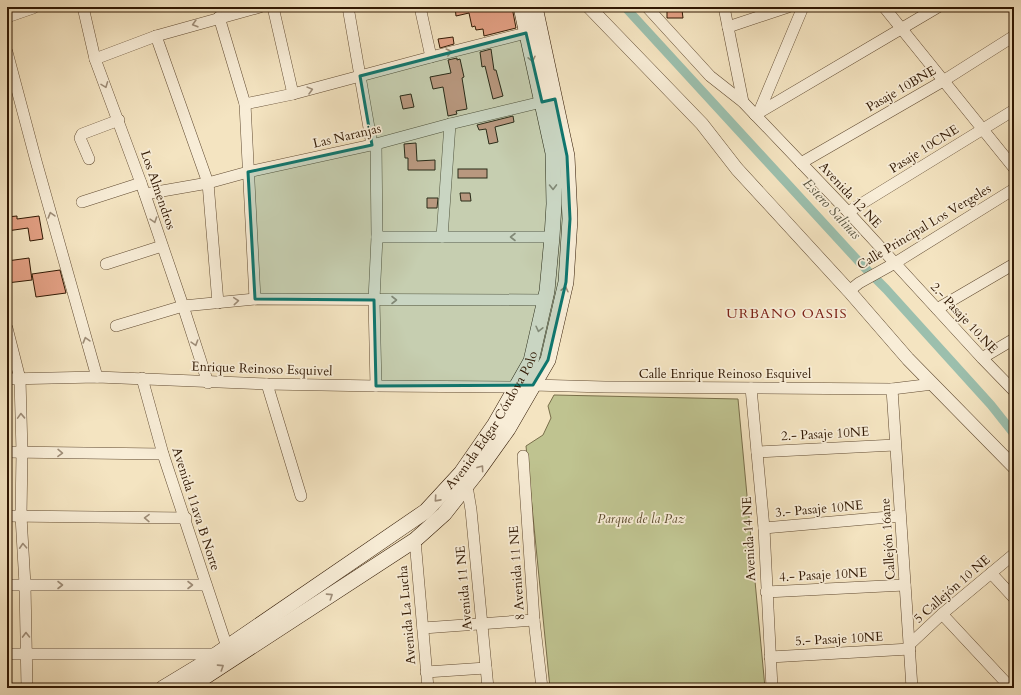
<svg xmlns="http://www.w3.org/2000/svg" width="1021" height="695" font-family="Cardo,serif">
<rect width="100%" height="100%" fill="#f4e4c1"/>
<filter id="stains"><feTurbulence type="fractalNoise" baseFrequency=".005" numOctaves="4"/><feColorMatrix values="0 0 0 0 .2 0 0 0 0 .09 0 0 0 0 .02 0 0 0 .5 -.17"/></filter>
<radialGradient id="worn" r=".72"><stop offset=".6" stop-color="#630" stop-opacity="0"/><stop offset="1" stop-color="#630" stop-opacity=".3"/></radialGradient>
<!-- green -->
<path fill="#bfc390" stroke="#786e4a" d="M554,395L738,399L765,688H550L526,446L543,435L551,418L548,406Z"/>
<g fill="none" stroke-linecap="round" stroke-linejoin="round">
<!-- canal -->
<path stroke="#9cbfad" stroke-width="9" d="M625,7L862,265L886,289L991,405L1014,434"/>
</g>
<!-- building -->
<g fill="#e3a084" stroke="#301803">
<path d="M455,7H512L516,28L484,36L483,29L476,30L475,26L472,27L469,13L456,16Z"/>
<path d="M682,10L683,18H667V11Z"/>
<path d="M453,37L454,44L440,48L438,39Z"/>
<path d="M491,49L494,70H496L503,96L493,99L485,66L482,67L480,52Z"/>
<path d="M457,58V60L460,59L464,77L462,78L467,109L456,111L457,114L448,116L443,87L433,89L430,77L451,73L448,60Z"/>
<path d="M411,94L414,107L403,109L400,96Z"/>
<path d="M513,116L514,122L495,127L498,142L489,144L486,129L479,130L477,125Z"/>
<path d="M416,143L417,161L435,160V170H408V158H405L404,144Z"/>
<rect x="458" y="169" width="29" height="9"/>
<path d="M460,193H470L471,201H461Z"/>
<path d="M427,198H438L437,208H427Z"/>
<path d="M17,216V219L39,216L43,239L30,241L28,228L7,231V217Z"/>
<path d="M29,258L32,280L7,283V261Z"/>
<path d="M60,270L66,293L36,297L32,274Z"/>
</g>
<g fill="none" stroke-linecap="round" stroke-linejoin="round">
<defs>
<g id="minor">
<path d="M83,7L95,59L141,183L183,306L208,383"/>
<path d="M273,7L293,94"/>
<path d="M348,7L372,145"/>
<path d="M420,7L431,57"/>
<path d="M647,7L710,76L743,102L848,212L982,358L1014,391"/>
<path d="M724,7L743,102"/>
<path d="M884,7L1014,168"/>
<path d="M219,17L245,104L255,299"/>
<path d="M728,27L788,7"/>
<path d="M156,36L208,183L218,303"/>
<path d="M7,52L36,161L97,377"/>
<path d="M95,59L156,36L260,7"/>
<path d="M245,104L293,94L431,57L526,33"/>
<path d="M759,112L803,7"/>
<path d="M755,115L938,7"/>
<path d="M89,159L80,138L82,134L119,120"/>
<path d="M801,163L943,81L1014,36"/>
<path d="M145,194L208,183L248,172L376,144L450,124L550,100"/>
<path d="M82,202L141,183"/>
<path d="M848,212L1014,110"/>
<path d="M377,237H552"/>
<path d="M442,237L450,124"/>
<path d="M106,264L162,246"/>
<path d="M849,291L859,283L895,263L1014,189"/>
<path d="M937,309L1014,264"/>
<path d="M116,326L183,306L255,299L545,300"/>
<path d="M7,328L20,379L22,452L21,516L25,585L27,688"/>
<path d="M982,358L1014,339"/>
<path d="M142,378L163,454L227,647"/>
<path d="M7,379L97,377L267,384L376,386L517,387L533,385L605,387L892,389L933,384"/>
<path d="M267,384L301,496"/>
<path d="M376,386L374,300L377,237L376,144"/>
<path d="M751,388L764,528L772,688"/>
<path d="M892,389L912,688"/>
<path d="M7,452L163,454"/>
<path d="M757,452L895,445"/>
<path d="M523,456L534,620L542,688"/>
<path d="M467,486L471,510L488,688"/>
<path d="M7,516L186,518"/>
<path d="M764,528L900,516"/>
<path d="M415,540L428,688"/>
<path d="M991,573L1014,598"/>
<path d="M7,585H206"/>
<path d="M766,592L905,585"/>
<path d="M942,614L1011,688"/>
<path d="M423,628L534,620"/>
<path d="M909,645L942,614L1014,554"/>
<path d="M7,654H218"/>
<path d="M770,657L910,649"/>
<path d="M426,672L486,668"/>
</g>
<g id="tertiary">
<path d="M589,7L702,124L737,169L849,291L908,359L1014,467"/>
<path d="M7,16L33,7"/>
</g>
<g id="secondary">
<path id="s1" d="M163,688L201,665L426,511L461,473L495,424L531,361L547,291L552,237L554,204L553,153L521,7"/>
<path d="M188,688L415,540L444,514L478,471L508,429L548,360L566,282L570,219L567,156L535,7"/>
</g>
</defs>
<!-- minor casing -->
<use href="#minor" stroke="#614b32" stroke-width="12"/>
<!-- tertiary casing -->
<use href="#tertiary" stroke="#614b32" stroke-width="14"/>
<!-- secondary casing -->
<use href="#secondary" stroke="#301803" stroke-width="16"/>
<!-- minor -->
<use href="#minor" stroke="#f8edd7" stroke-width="11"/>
<!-- tertiary -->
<use href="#tertiary" stroke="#f8edd7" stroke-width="13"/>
<!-- secondary -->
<use href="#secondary" stroke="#f8edd7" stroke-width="15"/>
</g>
<!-- one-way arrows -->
<defs><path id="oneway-chevron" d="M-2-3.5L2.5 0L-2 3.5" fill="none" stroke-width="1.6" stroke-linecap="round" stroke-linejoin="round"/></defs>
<g stroke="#9e8d78">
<use href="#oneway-chevron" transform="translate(195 24) rotate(164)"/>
<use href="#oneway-chevron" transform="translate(449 52) rotate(-14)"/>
<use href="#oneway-chevron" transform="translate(532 59) rotate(77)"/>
<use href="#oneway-chevron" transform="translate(105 85) rotate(69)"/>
<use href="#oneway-chevron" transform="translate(310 90) rotate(-15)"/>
<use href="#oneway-chevron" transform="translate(553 187) rotate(89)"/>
<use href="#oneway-chevron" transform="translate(51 215) rotate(-106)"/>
<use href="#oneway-chevron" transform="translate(154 220) rotate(72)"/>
<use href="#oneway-chevron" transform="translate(513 237) rotate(-180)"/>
<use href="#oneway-chevron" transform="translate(565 289) rotate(-77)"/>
<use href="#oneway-chevron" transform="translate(394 300)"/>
<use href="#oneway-chevron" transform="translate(236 301) rotate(-5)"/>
<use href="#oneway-chevron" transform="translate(539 329) rotate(103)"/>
<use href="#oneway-chevron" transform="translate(86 340) rotate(-106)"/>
<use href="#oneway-chevron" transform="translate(195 343) rotate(73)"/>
<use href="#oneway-chevron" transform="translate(21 416) rotate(-92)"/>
<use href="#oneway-chevron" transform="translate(60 453) rotate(1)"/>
<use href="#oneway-chevron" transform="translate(481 468) rotate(-54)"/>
<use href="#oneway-chevron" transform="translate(437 499) rotate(132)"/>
<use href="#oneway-chevron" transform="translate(147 518) rotate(-179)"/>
<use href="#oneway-chevron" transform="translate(23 546) rotate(-93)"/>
<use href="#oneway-chevron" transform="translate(60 585)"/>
<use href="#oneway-chevron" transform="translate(190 585)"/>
<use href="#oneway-chevron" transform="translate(330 596) rotate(-33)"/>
<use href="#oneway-chevron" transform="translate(26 635) rotate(-91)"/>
<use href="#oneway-chevron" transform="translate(221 667) rotate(-33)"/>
</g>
<!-- marked area -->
<path fill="#0f766e" fill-opacity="0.2" stroke="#0f766e" stroke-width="3" stroke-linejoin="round" d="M526,33L542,102L555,99L567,156L570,219L566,282L548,360L533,385L376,386L374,300L255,299L248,172L372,145L360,76Z"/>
<g text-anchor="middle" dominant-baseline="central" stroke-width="3.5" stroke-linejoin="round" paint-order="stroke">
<!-- street labels -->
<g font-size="13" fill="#301803" stroke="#f8edd7">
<text transform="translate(901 89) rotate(-30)">Pasaje 10BNE</text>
<text transform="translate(347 136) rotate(-13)">Las Naranjas</text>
<text transform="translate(924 149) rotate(-32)">Pasaje 10CNE</text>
<text transform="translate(158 190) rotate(71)">Los Almendros</text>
<text transform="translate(850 195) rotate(47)">Avenida 12 NE</text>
<text transform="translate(924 227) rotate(-31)">Calle Principal Los Vergeles</text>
<text transform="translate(964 318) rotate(47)">2.- Pasaje 10.NE</text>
<text transform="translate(262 369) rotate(2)">Enrique Reinoso Esquivel</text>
<text x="725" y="374">Calle Enrique Reinoso Esquivel</text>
<text stroke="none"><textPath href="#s1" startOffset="430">Avenida Edgar Córdova Polo</textPath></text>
<text transform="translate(825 434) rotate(-3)">2.- Pasaje 10NE</text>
<text transform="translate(196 509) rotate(72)">Avenida 11ava B Norte</text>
<text transform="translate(819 509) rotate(-5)">3.- Pasaje 10NE</text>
<text transform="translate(749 539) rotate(-93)">Avenida 14 NE</text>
<text transform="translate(888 539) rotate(-94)">Callejón 16ane</text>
<text transform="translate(517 573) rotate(-94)">8 Avenida 11 NE</text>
<text transform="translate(823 575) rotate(-3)">4.- Pasaje 10NE</text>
<text transform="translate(464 588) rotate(-95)">Avenida 11 NE</text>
<text transform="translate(952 589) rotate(-41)">5 Callejón 10 NE</text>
<text transform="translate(407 615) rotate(-95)">Avenida La Lucha</text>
<text transform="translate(839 639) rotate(-3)">5.- Pasaje 10NE</text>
</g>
<!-- park labels -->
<g font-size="13" font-style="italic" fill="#5b4b2d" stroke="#f8edd7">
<text x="641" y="519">Parque de la Paz</text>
</g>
<!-- water labels -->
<g font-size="14" font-style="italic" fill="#56523e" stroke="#f8edd7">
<text transform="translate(832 209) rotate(47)">Estero Salinas</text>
</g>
<!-- neighbourhood labels -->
<g font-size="14" letter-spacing="1" fill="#7a1f14" stroke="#f8edd7">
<text x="787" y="313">URBANO OASIS</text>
</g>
</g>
<!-- margin -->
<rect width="1021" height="695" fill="none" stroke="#f4e4c1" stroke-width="24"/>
<rect x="8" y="8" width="1005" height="679" fill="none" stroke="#301803" stroke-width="2"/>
<rect x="12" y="12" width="997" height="671" fill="none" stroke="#301803"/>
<rect width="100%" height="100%" filter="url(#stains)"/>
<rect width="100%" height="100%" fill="url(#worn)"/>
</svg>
